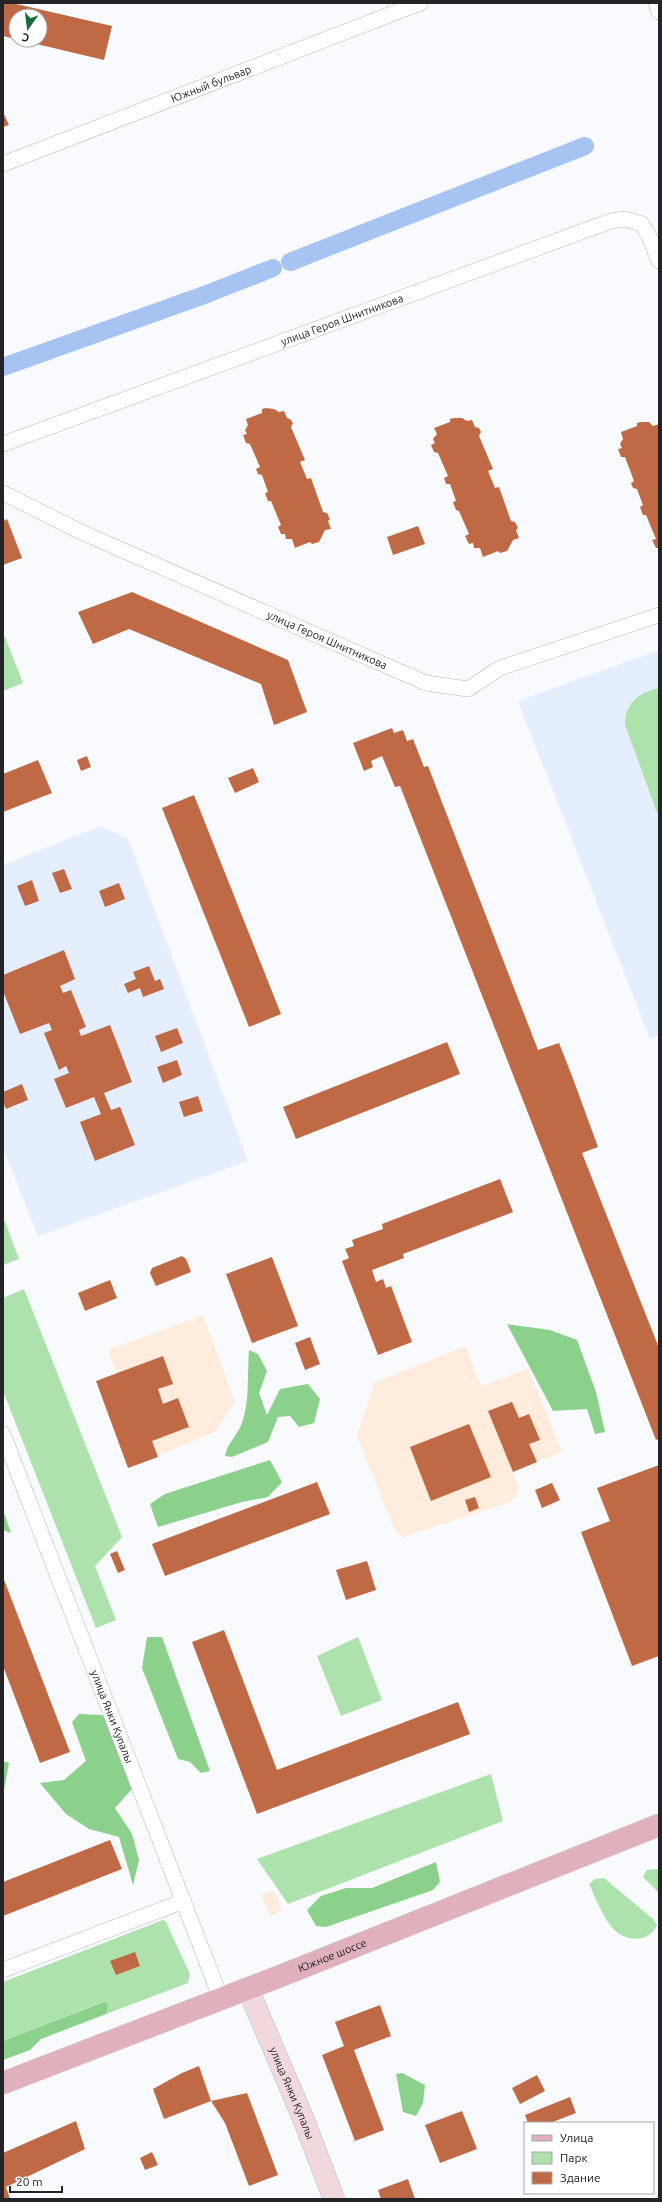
<svg xmlns="http://www.w3.org/2000/svg" width="662" height="2202" font-family="Ubuntu,sans-serif">
<rect width="100%" height="100%" fill="#f8fafe"/>
<!-- industrial -->
<g fill="#ffecdc">
<path d="M203,1315L235,1402L215,1432L128,1468L96,1381L117,1373L108,1350Z"/>
<path d="M465,1346L481,1386L528,1368L562,1452L513,1471L519,1489L511,1502L403,1537L395,1531L357,1436L374,1383Z"/>
<path d="M274,1890L282,1911L270,1916L261,1895Z"/>
</g>
<!-- built -->
<g fill="#e5eefe">
<path d="M659,650V1035L650,1039L518,701Z"/>
<path d="M101,826L128,839L248,1161L38,1236L3,1148V865Z"/>
</g>
<!-- green -->
<g fill="#ade2ad">
<path d="M5,637L23,683L3,691V638Z"/>
<path d="M659,688V818L625,725C624,704 640,692 659,688Z"/>
<path d="M3,1216L19,1259L3,1265Z"/>
<path d="M24,1289L122,1537L95,1566L116,1620L96,1628L3,1391V1298Z"/>
<path d="M358,1637L382,1700L341,1716L317,1656Z"/>
<path d="M491,1774L503,1821L288,1904L257,1859Z"/>
<path d="M657,1869L659,1871V1893L643,1877L647,1870Z"/>
<path d="M604,1878L653,1919L657,1925C654,1932 648,1937 641,1938C610,1944 600,1906 589,1884L595,1879Z"/>
<path d="M163,1920L166,1922L190,1974L188,1983L106,2014L108,2007L105,2001L3,2041V1982Z"/>
</g>
<!-- forest -->
<g fill="#8bd18b">
<path d="M507,1324L550,1330L577,1340L596,1392L605,1432L595,1434L587,1409L553,1411Z"/>
<path d="M249,1350L258,1354L267,1371L259,1393L267,1415L280,1389L308,1384L320,1399L314,1423L299,1427L290,1416L278,1417L268,1442L232,1457L225,1456C227,1443 238,1435 242,1423C250,1400 247,1374 249,1350Z"/>
<path d="M270,1460L282,1482L268,1497L242,1502L158,1527L150,1504L165,1494Z"/>
<path d="M3,1510L11,1533L3,1530Z"/>
<path d="M147,1637H162L210,1771L201,1773L190,1762L178,1759L142,1668Z"/>
<path d="M79,1714L103,1715L132,1789L115,1808L132,1834L139,1860L133,1885L119,1837L89,1829L66,1814L40,1783L64,1780L86,1761L72,1722Z"/>
<path d="M3,1761L9,1763L3,1795Z"/>
<path d="M436,1862L440,1882L433,1890L326,1927L316,1926L307,1910L321,1896L346,1888H372Z"/>
<path d="M106,2001L108,2007L106,2014L41,2039L30,2050L3,2060V2041Z"/>
<path d="M402,2073L425,2085L423,2103L416,2116L403,2112L396,2074Z"/>
</g>
<g fill="none" stroke-linecap="round" stroke-linejoin="round">
<!-- canal -->
<g stroke="#a7c3f1" stroke-width="18">
<path d="M290,262L585,146"/>
<path d="M3,367L207,294L273,268"/>
</g>
</g>
<!-- building -->
<g fill="#c06a45">
<path d="M3,3H12L112,26L104,60L24,41L40,40V16H16V39L3,36Z"/>
<path d="M3,112L9,125L3,127Z"/>
<path d="M266,408L274,409L279,412L284,411L287,418L290,419L293,423L291,427L305,460L300,462L307,479L311,478L323,512L327,513L330,519L328,521L331,529L325,530L319,542L312,544L310,542L295,548L292,539H286L285,534H281L278,527L281,525L271,501H268L265,493L268,492L262,475L258,474L256,469L260,467L250,444L246,443L243,435L247,434L245,430L248,425L246,419L262,413V409Z"/>
<path d="M454,418H462L467,421L472,420L475,427L479,428L481,432L479,436L493,469L488,471L495,488L499,487L511,521L515,522L518,528L516,530L519,538L513,540L507,551L500,553L498,551L483,557L480,548H474L473,543L469,544L465,536L469,534L459,511L456,510L453,502L456,501L450,484H446L444,478L448,476L438,453L434,452L431,445L435,443L433,439L437,434L434,428L450,422V419Z"/>
<path d="M641,422H649L653,426L659,424V548H656L652,540L656,539L646,515H643L640,507L643,505L637,489L633,488L631,483L634,481L625,457H621L618,449L622,448L620,444L623,439L621,432L637,426V423Z"/>
<path d="M7,519L22,558L3,565V521Z"/>
<path d="M418,526L425,544L393,555L387,537Z"/>
<path d="M132,592L288,660L307,712L274,725L261,684L129,629L93,644L78,612Z"/>
<path d="M392,728L394,733L403,730L407,741L413,739L424,767L428,766L538,1050L559,1043L572,1076L598,1147L582,1153L659,1348V1439L656,1440L400,786L395,787L382,756L371,761L373,767L364,771L353,743Z"/>
<path d="M87,756L91,767L81,771L77,760Z"/>
<path d="M38,760L52,793L3,812V774Z"/>
<path d="M253,768L259,782L235,793L228,778Z"/>
<path d="M194,795L281,1014L249,1027L162,808Z"/>
<path d="M64,869L72,889L60,893L52,873Z"/>
<path d="M32,880L39,901L25,906L17,886Z"/>
<path d="M119,883L125,899L105,907L99,891Z"/>
<path d="M64,950L75,979L60,986L63,993L71,990L86,1027L79,1030L81,1036L110,1025L132,1082L104,1093L111,1110L120,1107L135,1145L95,1161L80,1122L101,1114L94,1097L66,1108L54,1079L69,1073L66,1066L59,1070L44,1033L52,1030L49,1023L20,1034L3,991V975Z"/>
<path d="M149,966L155,981L160,979L164,989L143,997L140,988L128,993L124,984L136,979L133,972Z"/>
<path d="M177,1028L183,1043L161,1052L155,1036Z"/>
<path d="M447,1042L460,1074L296,1139L283,1107Z"/>
<path d="M177,1060L182,1075L163,1083L157,1067Z"/>
<path d="M22,1084L28,1100L6,1109L3,1102V1092Z"/>
<path d="M198,1096L203,1111L184,1117L179,1102Z"/>
<path d="M500,1179L513,1212L403,1254L404,1258L372,1270L376,1282L383,1279L386,1288L391,1286L412,1342L378,1355L342,1261L349,1258L345,1249L354,1246L352,1240L383,1229L382,1224Z"/>
<path d="M182,1256L186,1259L191,1272L156,1286L150,1273L152,1268Z"/>
<path d="M272,1257L298,1326L252,1343L226,1274Z"/>
<path d="M110,1280L117,1298L85,1311L78,1293Z"/>
<path d="M310,1337L320,1364L305,1370L295,1343Z"/>
<path d="M163,1356L173,1384L158,1389L163,1404L178,1398L189,1427L152,1441L158,1457L128,1468L96,1381Z"/>
<path d="M512,1402L519,1418L529,1414L540,1440L529,1444L537,1462L513,1472L488,1411Z"/>
<path d="M469,1424L491,1477L431,1501L410,1447Z"/>
<path d="M659,1465V1656L632,1666L581,1532L610,1521L597,1488Z"/>
<path d="M317,1482L330,1514L165,1576L152,1544Z"/>
<path d="M552,1483L560,1500L542,1508L535,1490Z"/>
<path d="M475,1497L479,1508L469,1512L465,1500Z"/>
<path d="M117,1551L125,1570L118,1573L110,1554Z"/>
<path d="M367,1561L376,1590L346,1600L336,1570Z"/>
<path d="M3,1577L70,1752L40,1763L3,1666Z"/>
<path d="M224,1630L277,1770L458,1702L470,1734L257,1814L192,1642Z"/>
<path d="M110,1840L122,1869L3,1916V1882Z"/>
<path d="M135,1952L140,1966L116,1975L110,1961Z"/>
<path d="M380,2005L391,2036L354,2050L384,2130L355,2141L322,2055L344,2046L335,2022Z"/>
<path d="M199,2066L211,2101L164,2119L153,2089L182,2073Z"/>
<path d="M537,2075L545,2091L520,2104L512,2088Z"/>
<path d="M247,2093L278,2175L249,2186L225,2123L211,2101Z"/>
<path d="M570,2097L576,2113L550,2123H528L525,2115Z"/>
<path d="M462,2111L477,2149L440,2163L425,2125Z"/>
<path d="M76,2121L85,2149L6,2187L10,2199H3V2153Z"/>
<path d="M152,2152L158,2165L145,2170L140,2158Z"/>
<path d="M408,2179L415,2199H381L378,2190Z"/>
</g>
<g fill="none" stroke-linecap="round" stroke-linejoin="round">
<defs>
<g id="street">
<path d="M656,3L659,12"/>
<path id="s1" d="M3,164L420,3"/>
<path id="s2" d="M3,444L611,221L625,219L642,224L649,236L659,261"/>
<path id="s3" d="M3,493L81,532L426,683L468,689L500,668L659,615"/>
<path id="s4" d="M3,1434L221,1999"/>
<path d="M3,1970L184,1901"/>
</g>
<g id="secondary">
<path id="s5" d="M248,1989L303,2118L334,2199"/>
</g>
<g id="primary">
<path id="s6" d="M3,2083L283,1975L659,1825"/>
</g>
</defs>
<!-- street casing -->
<use href="#street" stroke="#b6bbc4" stroke-width="16"/>
<!-- secondary casing -->
<use href="#secondary" stroke="#b6bbc4" stroke-width="22"/>
<!-- primary casing -->
<use href="#primary" stroke="#d7d8d8" stroke-width="23"/>
<!-- street -->
<use href="#street" stroke="#fff" stroke-width="15"/>
<!-- secondary -->
<use href="#secondary" stroke="#f0d8dd" stroke-width="21"/>
<!-- primary -->
<use href="#primary" stroke="#e0b1bc" stroke-width="22"/>
</g>
<g text-anchor="middle" dominant-baseline="central" stroke-width="4" stroke-linejoin="round" paint-order="stroke">
<!-- street labels -->
<g font-size="11" fill="#222427" stroke="#fff">
<text stroke="none"><textPath href="#s1" startOffset="223">Южный бульвар</textPath></text>
<text stroke="none"><textPath href="#s2" startOffset="361">улица Героя Шнитникова</textPath></text>
<text stroke="none"><textPath href="#s3" startOffset="356">улица Героя Шнитникова</textPath></text>
<text stroke="none"><textPath href="#s4" startOffset="303">улица Янки Купалы</textPath></text>
<text stroke="none"><textPath href="#s6" startOffset="353">Южное шоссе</textPath></text>
<text stroke="none"><textPath href="#s5" startOffset="113">улица Янки Купалы</textPath></text>
</g>
</g>
<!-- border -->
<rect width="662" height="2202" fill="none" stroke="#222427" stroke-width="8"/>
<!-- legend -->
<rect x="524" y="2122" width="130" height="72" fill="#ffffff" stroke="#a7a7a9"/>
<rect x="532" y="2135" width="20" height="6" fill="#e0b1bc" stroke="#a7a7a9"/>
<text x="560" y="2142" font-size="12" fill="#222427">Улица</text>
<rect x="532" y="2152" width="20" height="12" fill="#ade2ad" stroke="#a7a7a9"/>
<text x="560" y="2162" font-size="12" fill="#222427">Парк</text>
<rect x="532" y="2172" width="20" height="12" fill="#c06a45" stroke="#a7a7a9"/>
<text x="560" y="2182" font-size="12" fill="#222427">Здание</text>
<!-- north arrow -->
<g transform="translate(28 28) rotate(194)"><circle r="19" fill="#ffffff" stroke="#a7a7a9"/>
<path d="M0-3L7 15L0 10L-7 15Z" fill="#176b3d"/>
<text y="-6" font-size="11" font-weight="bold" text-anchor="middle" fill="#222427">С</text>
</g>
<!-- scale -->
<path d="M10 2186v6h52v-6" fill="none" stroke="#222427" stroke-width="2"/>
<text x="16" y="2186" font-size="12" fill="#222427" stroke="#ffffff" stroke-width="3" paint-order="stroke">20 m</text>
</svg>
